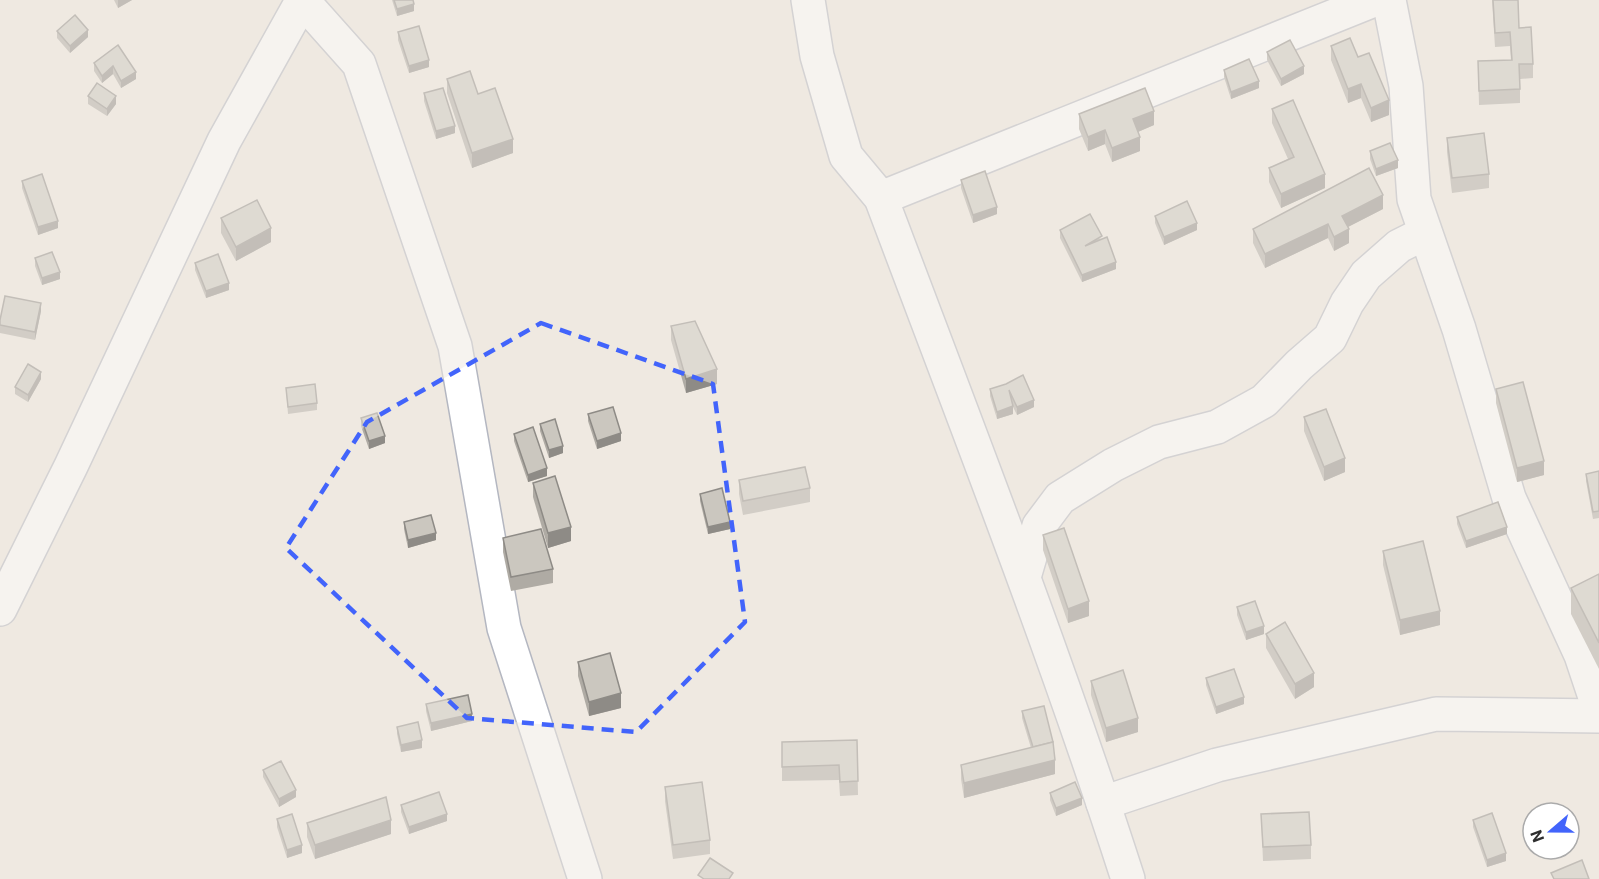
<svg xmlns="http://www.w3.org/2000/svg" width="1599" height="879" font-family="Roboto,sans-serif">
<rect width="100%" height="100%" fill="#efe9e1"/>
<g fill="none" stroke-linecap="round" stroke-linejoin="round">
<defs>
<g id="minor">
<path d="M302,0L359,64L455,346L504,628L585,879"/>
<path d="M808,0L817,56L846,156L881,198C966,424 1054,649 1128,879"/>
<path d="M1389,0L1406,86L1414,199L1459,329L1509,498L1581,655L1599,709"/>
<path d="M881,198L1374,0"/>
<path d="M1024,577L1039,526L1060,498L1113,465L1159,442L1217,427L1264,401L1299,365L1330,338L1347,303L1366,275L1399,246L1425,233"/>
<path d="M0,609L71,466L224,141L302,1"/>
<path d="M1103,803L1217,765L1436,714L1599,716"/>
</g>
</defs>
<!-- minor casing -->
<use href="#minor" stroke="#b4b7c1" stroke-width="36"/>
<!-- minor -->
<use href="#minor" stroke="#fff" stroke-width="33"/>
</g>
<!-- wall -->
<g fill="#afaba4">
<path d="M114,0H132L118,8Z"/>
<path d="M392,0H413L414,11L397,16Z"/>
<path d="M1492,0H1518L1519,28L1533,64V78L1520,79V103L1479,105L1478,61L1511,60L1510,46L1495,47Z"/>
<path d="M57,31L88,37L70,53L57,38Z"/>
<path d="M398,32L429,67L409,73L398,40Z"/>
<path d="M118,45L136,79L121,88L113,74L102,83L94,71V63Z"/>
<path d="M1331,46L1358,57L1389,115L1371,122L1361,98L1348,103L1331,60Z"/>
<path d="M1267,52L1304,74L1281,86L1267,60Z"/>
<path d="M1224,70L1259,88L1231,99L1224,77Z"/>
<path d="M447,79L513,153L472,168L447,93Z"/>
<path d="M424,93L455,133L436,139L424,101Z"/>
<path d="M88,96L116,104L107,116L88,104Z"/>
<path d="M1272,109L1325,188L1281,208L1269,182V168L1288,159L1272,123Z"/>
<path d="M1079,114L1154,125L1138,132L1140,151L1112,162L1105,144L1088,151L1079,129Z"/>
<path d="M1447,138L1489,174V188L1452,193L1447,152Z"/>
<path d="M1370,151L1398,168L1376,176L1370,159Z"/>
<path d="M961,180L997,214L973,223L961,188Z"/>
<path d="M22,181L58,228L38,235L22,188Z"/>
<path d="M1383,209L1348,227L1349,243L1334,251L1328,238L1265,268L1253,243V229Z"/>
<path d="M1155,216L1197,230L1164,245L1155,223Z"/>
<path d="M221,218L271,242L236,261L221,233Z"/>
<path d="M1060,230L1102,239L1116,269L1082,282L1060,238Z"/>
<path d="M35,258L60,279L42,285L35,266Z"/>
<path d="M195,263L229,290L206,298L195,270Z"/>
<path d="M41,311L35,340L0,333V320Z"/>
<path d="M671,326L717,384L686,393L671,340Z"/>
<path d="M41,379L28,402L15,394V387Z"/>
<path d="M1006,384L1034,407L1017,415L1013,407V414L997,419L990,396V389Z"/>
<path d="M286,388L317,403V410L288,414Z"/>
<path d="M1496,389L1544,475L1517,482L1496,403Z"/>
<path d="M588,414L621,441L597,449L588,421Z"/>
<path d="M1304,417L1345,472L1324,481L1304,431Z"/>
<path d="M361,418L385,443L369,449L361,426Z"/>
<path d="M540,424L563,453L549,458L540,431Z"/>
<path d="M514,434L547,476L528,482L514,441Z"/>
<path d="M1599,471V518L1593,519L1586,481V474Z"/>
<path d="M739,480L810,488V502L743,515L739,494Z"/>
<path d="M533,483L571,541L548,548L533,497Z"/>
<path d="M700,494L730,529L708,534L700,501Z"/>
<path d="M1457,517L1507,534L1466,548L1457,524Z"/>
<path d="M404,522L436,540L408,548L404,529Z"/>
<path d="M1043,535L1089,616L1068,623L1043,550Z"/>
<path d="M503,538L553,569V583L511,591L503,552Z"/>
<path d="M1383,551L1440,625L1400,635L1383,565Z"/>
<path d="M1599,574V669L1571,614V588Z"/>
<path d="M1237,607L1264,634L1246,640L1237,615Z"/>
<path d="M1266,634L1314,687L1295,699L1266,648Z"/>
<path d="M578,662L621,708L589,716L578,676Z"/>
<path d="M1206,678L1244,704L1216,714L1206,685Z"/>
<path d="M1091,681L1138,732L1106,742L1091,695Z"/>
<path d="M426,704L472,721L431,731L426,711Z"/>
<path d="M1022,711L1055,774L964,798L961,779V765L1031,748L1022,718Z"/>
<path d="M397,727L422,748L401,752L397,734Z"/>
<path d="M857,740L858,795L840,796L839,780L782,781V742Z"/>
<path d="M263,770L296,797L279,807L263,777Z"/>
<path d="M665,787L710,840V854L673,859L665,801Z"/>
<path d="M1050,793L1082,805L1056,816L1050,800Z"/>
<path d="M401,805L447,821L409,834L401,812Z"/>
<path d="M1261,814L1311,845V859L1263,861Z"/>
<path d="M277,819L302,853L287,858L277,827Z"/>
<path d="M1473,820L1506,861L1487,867L1473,827Z"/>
<path d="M307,823L391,834L315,859L307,837Z"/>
</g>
<!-- shaded-wall -->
<g fill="#8e8b86">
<path d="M118,0H132L118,8Z"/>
<path d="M414,4V11L397,16V9Z"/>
<path d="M88,30V37L70,53V46Z"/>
<path d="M429,60V67L409,73V66Z"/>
<path d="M113,66V74L102,83V76Z"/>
<path d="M1304,66V74L1281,86V79Z"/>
<path d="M136,72V79L121,88V81Z"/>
<path d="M1259,81V88L1231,99V92Z"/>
<path d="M1361,84V98L1348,103V89Z"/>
<path d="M116,96V104L107,116V109Z"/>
<path d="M1389,100V115L1371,122V108Z"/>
<path d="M1154,111V125L1133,134V119Z"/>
<path d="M455,126V133L436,139V131Z"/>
<path d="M1105,130V144L1088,151V137Z"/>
<path d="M1140,137V151L1112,162V148Z"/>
<path d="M513,139V153L472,168V153Z"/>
<path d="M1398,160V168L1376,176V169Z"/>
<path d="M1325,174V188L1281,208V194Z"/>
<path d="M1383,195V209L1342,230V216Z"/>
<path d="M997,207V214L973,223V215Z"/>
<path d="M58,221V228L38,235V227Z"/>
<path d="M1197,223V230L1164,245V237Z"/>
<path d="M1328,224V238L1265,268V254Z"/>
<path d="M271,228V242L236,261V247Z"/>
<path d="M1349,229V243L1334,251V237Z"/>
<path d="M1116,262V269L1082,282V275Z"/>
<path d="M60,272V279L42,285V278Z"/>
<path d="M229,283V290L206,298V291Z"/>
<path d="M41,303V311L35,340V332Z"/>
<path d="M717,369V384L686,393V379Z"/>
<path d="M41,372V379L28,402V395Z"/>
<path d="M1034,400V407L1017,415V407Z"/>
<path d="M1013,406V414L997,419V412Z"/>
<path d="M621,433V441L597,449V441Z"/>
<path d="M385,436V443L369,449V441Z"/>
<path d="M563,446V453L549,458V450Z"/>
<path d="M1345,458V472L1324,481V467Z"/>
<path d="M1544,461V475L1517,482V468Z"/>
<path d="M547,468V476L528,482V475Z"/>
<path d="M730,522V529L708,534V527Z"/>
<path d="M571,527V541L548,548V533Z"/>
<path d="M1507,527V534L1466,548V541Z"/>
<path d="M436,533V540L408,548V540Z"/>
<path d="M1089,601V616L1068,623V609Z"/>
<path d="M1440,611V625L1400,635V620Z"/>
<path d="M1264,626V634L1246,640V632Z"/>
<path d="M1314,673V687L1295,699V684Z"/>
<path d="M621,693V708L589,716V702Z"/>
<path d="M1244,697V704L1216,714V707Z"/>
<path d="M472,714V721L431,731V723Z"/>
<path d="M1138,718V732L1106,742V728Z"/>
<path d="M422,740V748L401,752V745Z"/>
<path d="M1055,760V774L964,798V783Z"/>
<path d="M296,790V797L279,807V799Z"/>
<path d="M1082,798V805L1056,816V808Z"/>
<path d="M447,814V821L409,834V827Z"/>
<path d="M391,820V834L315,859V845Z"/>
<path d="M302,845V853L287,858V850Z"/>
<path d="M1506,853V861L1487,867V860Z"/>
</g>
<!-- building -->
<g fill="#cbc7bf" stroke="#8e8b86" stroke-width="1.5">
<path d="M394,0H413L414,4L397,9Z"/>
<path d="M1493,0H1518L1519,28L1531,27L1533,64H1519L1520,89L1479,91L1478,61L1512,60L1510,32L1495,33Z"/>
<path d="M75,15L88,30L70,46L57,31Z"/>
<path d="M419,26L429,60L409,66L398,32Z"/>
<path d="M1350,38L1358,57L1369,53L1389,100L1371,108L1361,84L1348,89L1331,46Z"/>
<path d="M1290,40L1304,66L1281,79L1267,52Z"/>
<path d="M118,45L136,72L121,81L113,66L102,76L94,63Z"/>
<path d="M1249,59L1259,81L1231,92L1224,70Z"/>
<path d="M470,71L478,94L495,88L513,139L472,153L447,79Z"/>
<path d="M97,83L116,96L107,109L88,96Z"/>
<path d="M443,88L455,126L436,131L424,93Z"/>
<path d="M1145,88L1154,111L1133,119L1140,137L1112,148L1105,130L1088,137L1079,114Z"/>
<path d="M1293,100L1325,174L1281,194L1269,168L1294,157L1272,109Z"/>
<path d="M1484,133L1489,174L1452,178L1447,138Z"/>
<path d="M1390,143L1398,160L1376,169L1370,151Z"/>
<path d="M1369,168L1383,195L1342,216L1349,229L1334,237L1328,224L1265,254L1253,229Z"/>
<path d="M985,171L997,207L973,215L961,180Z"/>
<path d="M42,174L58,221L38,227L22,181Z"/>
<path d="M257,200L271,228L236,247L221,218Z"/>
<path d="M1187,201L1197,223L1164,237L1155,216Z"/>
<path d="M1090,214L1102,236L1085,246L1107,237L1116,262L1082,275L1060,230Z"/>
<path d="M52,252L60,272L42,278L35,258Z"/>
<path d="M218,254L229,283L206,291L195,263Z"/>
<path d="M5,296L41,303L35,332L0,325V320Z"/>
<path d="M695,321L717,369L686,379L671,326Z"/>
<path d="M28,364L41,372L28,395L15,387Z"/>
<path d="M1023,375L1034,400L1017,407L1009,390L1013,406L997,412L990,389L1006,384Z"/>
<path d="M1523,382L1544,461L1517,468L1496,389Z"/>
<path d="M315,384L317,403L288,407L286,388Z"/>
<path d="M613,407L621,433L597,441L588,414Z"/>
<path d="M1326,409L1345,458L1324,467L1304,417Z"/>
<path d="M377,413L385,436L369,441L361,418Z"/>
<path d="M555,419L563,446L549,450L540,424Z"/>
<path d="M533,427L547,468L528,475L514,434Z"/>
<path d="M805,467L810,488L743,501L739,480Z"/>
<path d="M1599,471V511L1593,512L1586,474Z"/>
<path d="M555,476L571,527L548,533L533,483Z"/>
<path d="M722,488L730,522L708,527L700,494Z"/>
<path d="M1498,502L1507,527L1466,541L1457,517Z"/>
<path d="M431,515L436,533L408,540L404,522Z"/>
<path d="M1064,528L1089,601L1068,609L1043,535Z"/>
<path d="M541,529L553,569L511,577L503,538Z"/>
<path d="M1423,541L1440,611L1400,620L1383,551Z"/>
<path d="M1599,574V643L1571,588Z"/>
<path d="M1255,601L1264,626L1246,632L1237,607Z"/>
<path d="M1285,622L1314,673L1295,684L1266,634Z"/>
<path d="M610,653L621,693L589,702L578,662Z"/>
<path d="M1234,669L1244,697L1216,707L1206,678Z"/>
<path d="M1123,670L1138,718L1106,728L1091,681Z"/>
<path d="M468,695L472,714L431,723L426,704Z"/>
<path d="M1044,706L1053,742L1033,747L1022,711Z"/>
<path d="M418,722L422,740L401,745L397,727Z"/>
<path d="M857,740L858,781L840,782L839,765L782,767V742Z"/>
<path d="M1053,742L1055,760L964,783L961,765Z"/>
<path d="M281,761L296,790L279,799L263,770Z"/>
<path d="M702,782L710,840L673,845L665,787Z"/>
<path d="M1075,782L1082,798L1056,808L1050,793Z"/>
<path d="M439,792L447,814L409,827L401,805Z"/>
<path d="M386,797L391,820L315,845L307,823Z"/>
<path d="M1309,812L1311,845L1263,847L1261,814Z"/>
<path d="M1492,813L1506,853L1487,860L1473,820Z"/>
<path d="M292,814L302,845L287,850L277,819Z"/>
<path d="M710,858L733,873L729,879H704L698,875Z"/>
<path d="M1582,860L1589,879H1554L1551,873Z"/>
</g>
<!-- marked area -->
<path d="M0 0H1599V879H0ZM541,323L713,384L745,622L636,732L467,718L286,548L367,422Z" fill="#efe9e1" fill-opacity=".55" fill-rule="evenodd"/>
<path fill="none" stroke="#4264fb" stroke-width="4.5" stroke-dasharray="12 8" stroke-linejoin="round" d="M541,323L713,384L745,622L636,732L467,718L286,548L367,422Z"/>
<!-- north arrow -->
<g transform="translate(1551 831) rotate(250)"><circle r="28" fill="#ffffff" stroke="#ababab" stroke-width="1.5"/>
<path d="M0-4.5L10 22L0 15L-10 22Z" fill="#4264fb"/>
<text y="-9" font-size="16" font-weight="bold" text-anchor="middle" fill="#2e2e2e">N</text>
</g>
</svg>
